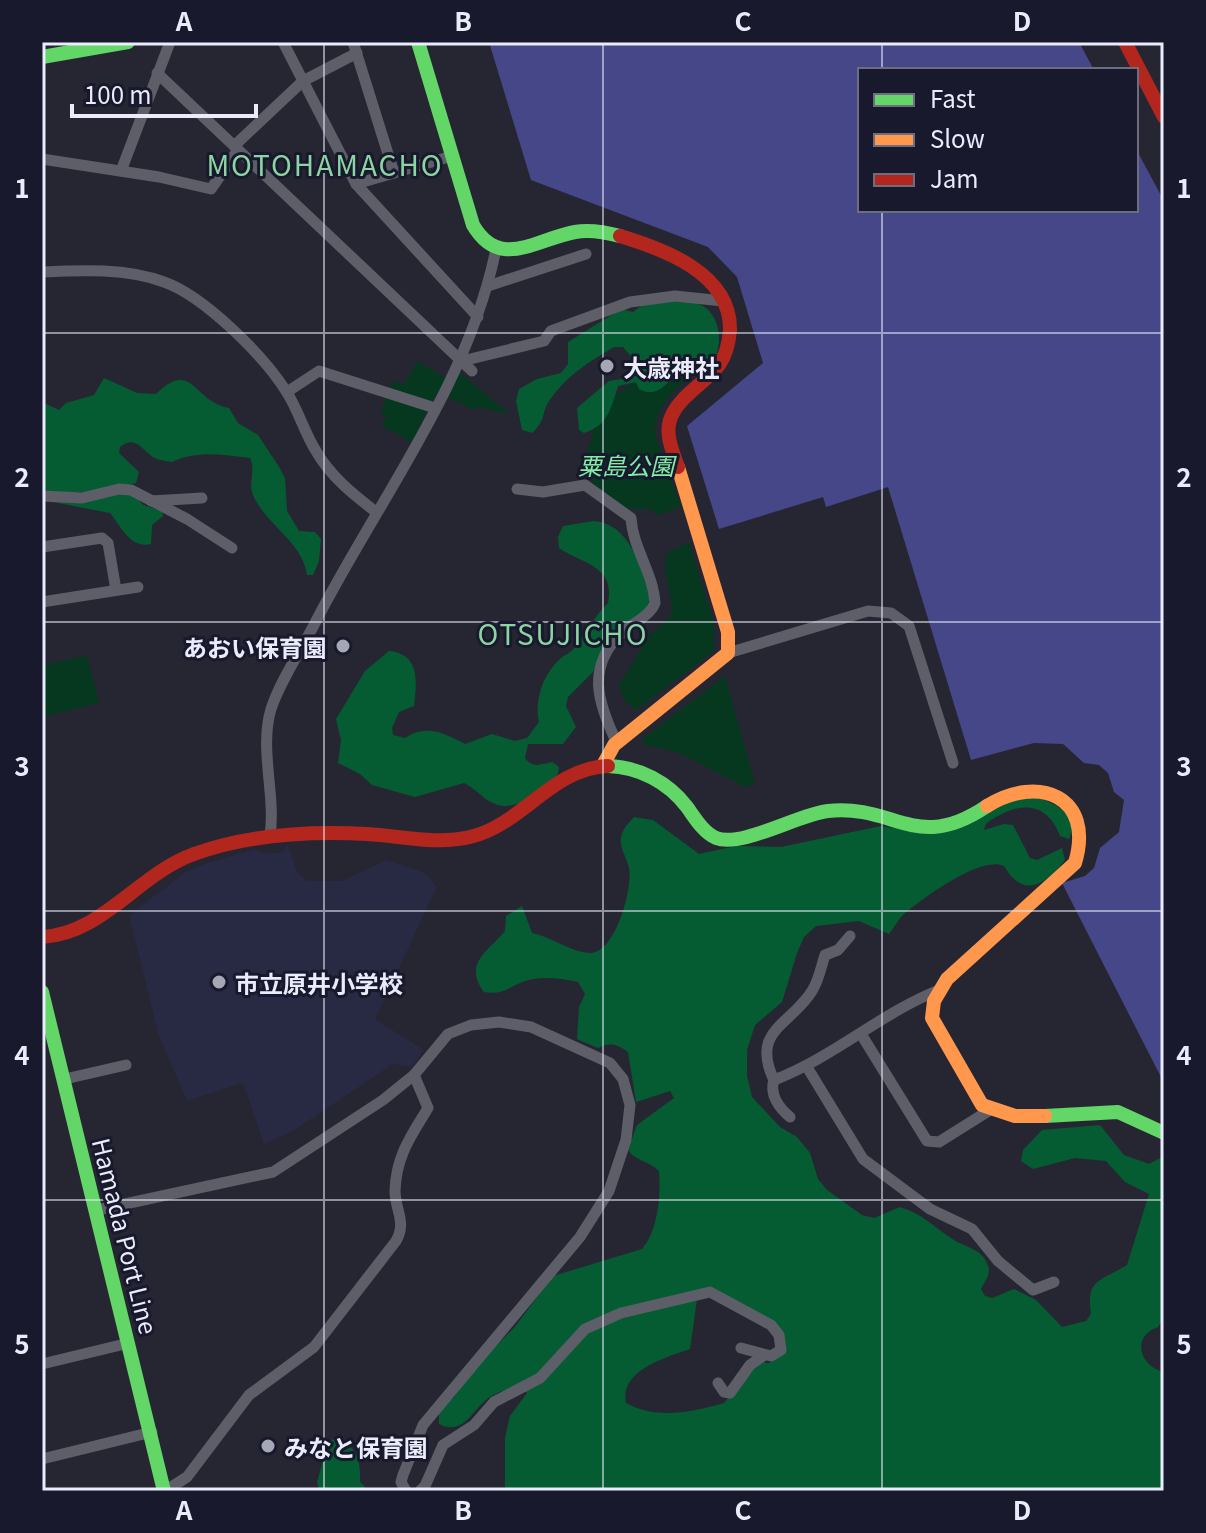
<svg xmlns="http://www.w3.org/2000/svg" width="1206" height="1533" font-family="Georgia,'Noto Sans JP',serif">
<rect width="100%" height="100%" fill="#262632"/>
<!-- built -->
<path fill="#282942" d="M287,843L298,874L308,881H342L386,860L425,873L437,887L375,1019L424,1050L412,1067L393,1064L293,1131L264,1144L243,1083L187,1101L159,1036L129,915L186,872L204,864L255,849L262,854L284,852Z"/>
<!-- green -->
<g fill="#063820">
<path d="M710,360C687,381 654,400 655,434L681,507L658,515L649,509H622L594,488L586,458L595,426L615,396L659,362Z"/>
<path d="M418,361L446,378L431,404L387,391L393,381L403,385Z"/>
<path d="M460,373L507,412L506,414L478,407L474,410L446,396Z"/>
<path d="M386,397L427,411L412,442L382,426L386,417L381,413Z"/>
<path d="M689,542L714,624V651L636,710L625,701L619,685L649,636L670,617C676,594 660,575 667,553Z"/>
<path d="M87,656L99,703L42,717V665Z"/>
<path d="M725,676L755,784L745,787L677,752L645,745L641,740Z"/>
</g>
<!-- forest -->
<g fill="#055c33" fill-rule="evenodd">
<path d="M679,301C686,302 697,302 703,306C724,318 725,360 702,371C695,374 685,373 677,374C665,384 657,399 639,389L636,382L618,386C611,407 609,425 584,433L579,430L577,408L609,381L629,378L634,372L630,355L623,347H614C587,363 565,377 549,401C541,413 547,419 532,433L522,430L516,401L519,389L537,379L561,373L568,364V342L621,309L633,312L644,304Z"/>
<path d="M104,378L137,393L156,394C193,358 193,402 229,408L238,423L258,435L279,467L285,478L287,511L299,531L315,532L321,539L319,561L313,575H307C303,542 265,524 253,495C248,483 256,469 250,458C223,455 197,450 172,462C166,461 158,460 153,457C141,449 136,435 120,447L119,453L139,472L136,483L99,492H42V402L59,410L66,403L94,395Z"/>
<path d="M112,493L134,494L143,505L162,511L163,516L152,525L151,544C130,549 121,526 110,513L53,502Z"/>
<path d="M594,521C630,524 642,568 650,599L644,612L600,655L593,672L568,697L566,706L576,727L563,744H528L525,758C533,769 541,764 552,762L559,767L558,774C541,789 515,816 491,802C481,797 475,788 464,783L415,797L372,785L360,774L338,763L341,740L336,719L365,671L389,651C420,654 417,681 414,706L399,712L392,728L393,735L405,738C426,724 444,733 465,744L492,734L515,741L527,738L539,722C534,701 543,674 560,659C564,655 571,653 574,648C586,633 594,617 608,603C615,565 584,565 559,548L558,537L563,526Z"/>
<path d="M1023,795C1044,797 1082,811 1069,839L1060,836C1048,804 1024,801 996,817C989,821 985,823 984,830L1004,824L1013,825L1030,858L1037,860L1062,848L1065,860C1046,884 1024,900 1004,866C981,855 923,898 904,914C898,919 894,928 889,934L859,921L816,926L804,937L797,953L782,1002L755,1025L747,1050V1076L752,1097L780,1127L797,1137L810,1153L818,1179L827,1190L862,1215L874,1218L900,1207C923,1214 935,1228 954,1240C967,1248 983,1249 988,1266C991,1275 985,1281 981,1289L985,1296L992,1298L1014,1289L1036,1300L1062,1327L1086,1321L1091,1314C1086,1279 1099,1282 1127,1265L1149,1194L1125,1182L1106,1161L1075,1158L1033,1169L1021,1161L1023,1150L1042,1130L1100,1125L1124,1155L1149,1164L1164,1156V1316L1158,1327C1131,1336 1139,1366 1164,1372V1491H505V1438L510,1416L527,1393L520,1387C510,1389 499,1391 490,1397C472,1408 465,1437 439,1424V1411L454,1397L477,1364L514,1328L553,1276L642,1249C658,1231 661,1194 659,1171C650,1161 632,1160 628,1149L637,1125L674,1098L670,1091L636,1102L628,1052C617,1044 610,1042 598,1048L577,1039L579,1007L585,994L578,982C561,978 537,975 520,983C507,989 500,995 484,992C462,963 490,950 505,931L506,916L522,906L532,933C551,937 573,953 591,953C616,952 633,887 629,868C627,858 619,847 621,838C622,829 628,824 634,817L653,820L699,854L736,846L781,847L881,826L923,833ZM720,1294L784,1336L783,1355L769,1363L758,1362L724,1403C692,1412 656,1420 626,1403C619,1370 667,1357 690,1349L697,1299Z"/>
<path d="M337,1439C357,1445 361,1463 360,1482L369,1491L319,1490L317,1482L329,1440Z"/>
</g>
<!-- water -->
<path fill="#464788" d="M489,42H1079L1094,70H860V210H1136V149L1164,201V1083L1062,883L1085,876L1094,868L1100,848L1119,832L1124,800L1114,792L1108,773L1099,765L1084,763L1063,744L1034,743L971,760L888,487L826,507L823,497L719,529L687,426L763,363L737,277L708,247L531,180Z"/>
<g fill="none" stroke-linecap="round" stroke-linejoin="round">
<!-- street -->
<g stroke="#5d5e68" stroke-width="11">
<path d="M283,42L356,184L478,317"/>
<path d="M353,42L394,173"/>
<path d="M157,73L472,371"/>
<path d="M234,146L303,81L357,53"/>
<path d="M42,159L159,177L211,189L238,150"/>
<path d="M121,171L170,42"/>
<path d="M356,184L452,156"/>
<path d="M42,272C81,270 127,268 164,282C204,296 263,355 286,391C298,409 304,432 316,451C330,476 354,495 376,512"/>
<path d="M488,286L586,254"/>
<path d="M462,361L544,341L551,331L630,302L675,296L723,301"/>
<path d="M287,392L319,371L435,408"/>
<path d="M517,489L543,492L585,485L631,518C633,549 653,572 655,603C649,617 634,622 623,632C585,666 598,704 617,743"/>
<path d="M42,496L82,498L119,489L131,490L187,519L232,548"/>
<path d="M151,501L202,498"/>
<path d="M42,547L102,538L108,543L116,590"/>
<path d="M42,602L138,587"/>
<path d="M728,653L868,611L891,613L909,626L953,763"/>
<path d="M270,836C276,795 259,749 271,709C281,679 301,651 315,623C378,500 468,386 496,249"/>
<path d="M850,936L838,950L825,955C821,967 819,980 812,991C791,1025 750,1030 774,1080C834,1057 881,1013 939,990"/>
<path d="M861,1034L927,1141L939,1142L990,1110"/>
<path d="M807,1067L863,1159L930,1209L972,1229L998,1261L1033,1290L1054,1282"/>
<path d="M65,1079L126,1065"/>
<path d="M774,1080C769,1094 779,1108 790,1117"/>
<path d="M97,1210L273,1172L383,1100L414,1075L448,1034L471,1025L499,1022L531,1027L610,1063L623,1079L630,1105L626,1140L609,1191L580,1237L423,1425L403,1475L401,1482L406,1491"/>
<path d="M42,1364L129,1343"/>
<path d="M718,1383L724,1392L730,1393L750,1365L763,1356"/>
<path d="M42,1459L152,1432"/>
<path d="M165,1491L187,1477L249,1395L314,1347L396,1241C407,1222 395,1210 395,1191C396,1156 411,1136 428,1108L414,1075"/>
<path d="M420,1491L425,1486L443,1445L474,1425L494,1402L540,1378L585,1329L621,1313L710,1292L771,1325L779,1335L781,1350L771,1356L741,1348"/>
</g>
<!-- fast -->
<g stroke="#63d668" stroke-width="14">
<path d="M418,42L473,225C500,271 536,239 575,232C590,229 605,232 620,236"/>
<path d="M42,57L128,42"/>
<path d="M608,766C639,767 668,782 687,807C695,818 703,832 716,838C742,848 799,814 828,811C896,804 916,854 987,806"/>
<path d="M42,992L164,1491"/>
<path d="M1045,1116L1118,1112L1164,1133"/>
</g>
<!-- slow -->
<g stroke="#ff974d" stroke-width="14">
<path d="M603,765L614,745L728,653V632L678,467"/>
<path d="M987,806C1038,774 1095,796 1075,863L947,979L934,1001L932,1018L982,1105L1015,1116H1045"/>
</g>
<!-- jam -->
<g stroke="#b3261e" stroke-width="14">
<path d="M1125,42L1164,117"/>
<path d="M620,236C663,249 731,273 730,330C729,342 727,354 719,365C705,384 678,396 670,420C665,435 673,452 678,467"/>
<path d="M42,937C104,933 138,874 194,854C249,834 309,831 367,834C402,836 436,845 470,837C522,825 552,768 608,766"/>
</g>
</g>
<!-- grid -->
<path fill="none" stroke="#eaecfb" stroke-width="2" stroke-opacity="0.55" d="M324,42V1491M603,42V1491M882,42V70M882,210V1491M42,333H1164M42,622H1164M42,911H1164M42,1200H1164"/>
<!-- markers -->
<g fill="#a5a7b5" stroke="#18192d" stroke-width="3">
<circle cx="607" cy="366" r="8"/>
<circle cx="343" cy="646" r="8"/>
<circle cx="219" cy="982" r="8"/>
<circle cx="268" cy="1446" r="8"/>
</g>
<g text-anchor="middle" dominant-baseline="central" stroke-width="6" stroke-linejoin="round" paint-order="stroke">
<!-- poi labels -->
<g font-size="24" font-weight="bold" fill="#eaecfb" stroke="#18192d" text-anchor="start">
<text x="623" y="366">大歳神社</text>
<text x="327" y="646" text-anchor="end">あおい保育園</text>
<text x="235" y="982">市立原井小学校</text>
<text x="284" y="1446">みなと保育園</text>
</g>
<!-- park labels -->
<g font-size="24" font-style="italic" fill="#80eea6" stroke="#18192d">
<text x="626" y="464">粟島公園</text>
</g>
<!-- street labels -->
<g font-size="24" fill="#eaecfb" stroke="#18192d">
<text transform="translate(126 1236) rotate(76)">Hamada Port Line</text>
</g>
<!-- quarter labels -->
<g font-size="28" letter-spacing="2" fill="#8dd4a3" stroke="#18192d">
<text x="325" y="164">MOTOHAMACHO</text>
<text x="563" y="633">OTSUJICHO</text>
</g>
</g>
<!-- border -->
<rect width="1206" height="1533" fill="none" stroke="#18192d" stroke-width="88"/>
<!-- legend -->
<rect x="858" y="68" width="280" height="144" fill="#18192d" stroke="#6c6d7f" stroke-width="2"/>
<rect x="874" y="94" width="40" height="12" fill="#63d668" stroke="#6c6d7f" stroke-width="2"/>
<text x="930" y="108" font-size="24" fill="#eaecfb">Fast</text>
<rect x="874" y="134" width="40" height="12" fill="#ff974d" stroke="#6c6d7f" stroke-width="2"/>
<text x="930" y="148" font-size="24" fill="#eaecfb">Slow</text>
<rect x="874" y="174" width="40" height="12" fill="#b3261e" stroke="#6c6d7f" stroke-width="2"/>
<text x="930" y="188" font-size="24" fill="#eaecfb">Jam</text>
<!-- scale -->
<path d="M72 104v12h184v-12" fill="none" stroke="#eaecfb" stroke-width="4"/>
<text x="84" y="104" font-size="24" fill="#eaecfb" stroke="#18192d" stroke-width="6" paint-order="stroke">100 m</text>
<rect x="44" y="44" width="1118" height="1445" fill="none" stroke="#eaecfb" stroke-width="3"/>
<g font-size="26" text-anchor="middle" font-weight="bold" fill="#eaecfb">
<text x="184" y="31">A</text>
<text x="463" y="31">B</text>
<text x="743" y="31">C</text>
<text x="1022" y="31">D</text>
<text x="22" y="198">1</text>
<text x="1184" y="198">1</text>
<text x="22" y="487">2</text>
<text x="1184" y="487">2</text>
<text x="22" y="776">3</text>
<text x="1184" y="776">3</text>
<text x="22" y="1065">4</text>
<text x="1184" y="1065">4</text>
<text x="22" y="1354">5</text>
<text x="1184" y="1354">5</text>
<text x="184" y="1520">A</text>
<text x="463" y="1520">B</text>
<text x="743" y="1520">C</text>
<text x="1022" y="1520">D</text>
</g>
</svg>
